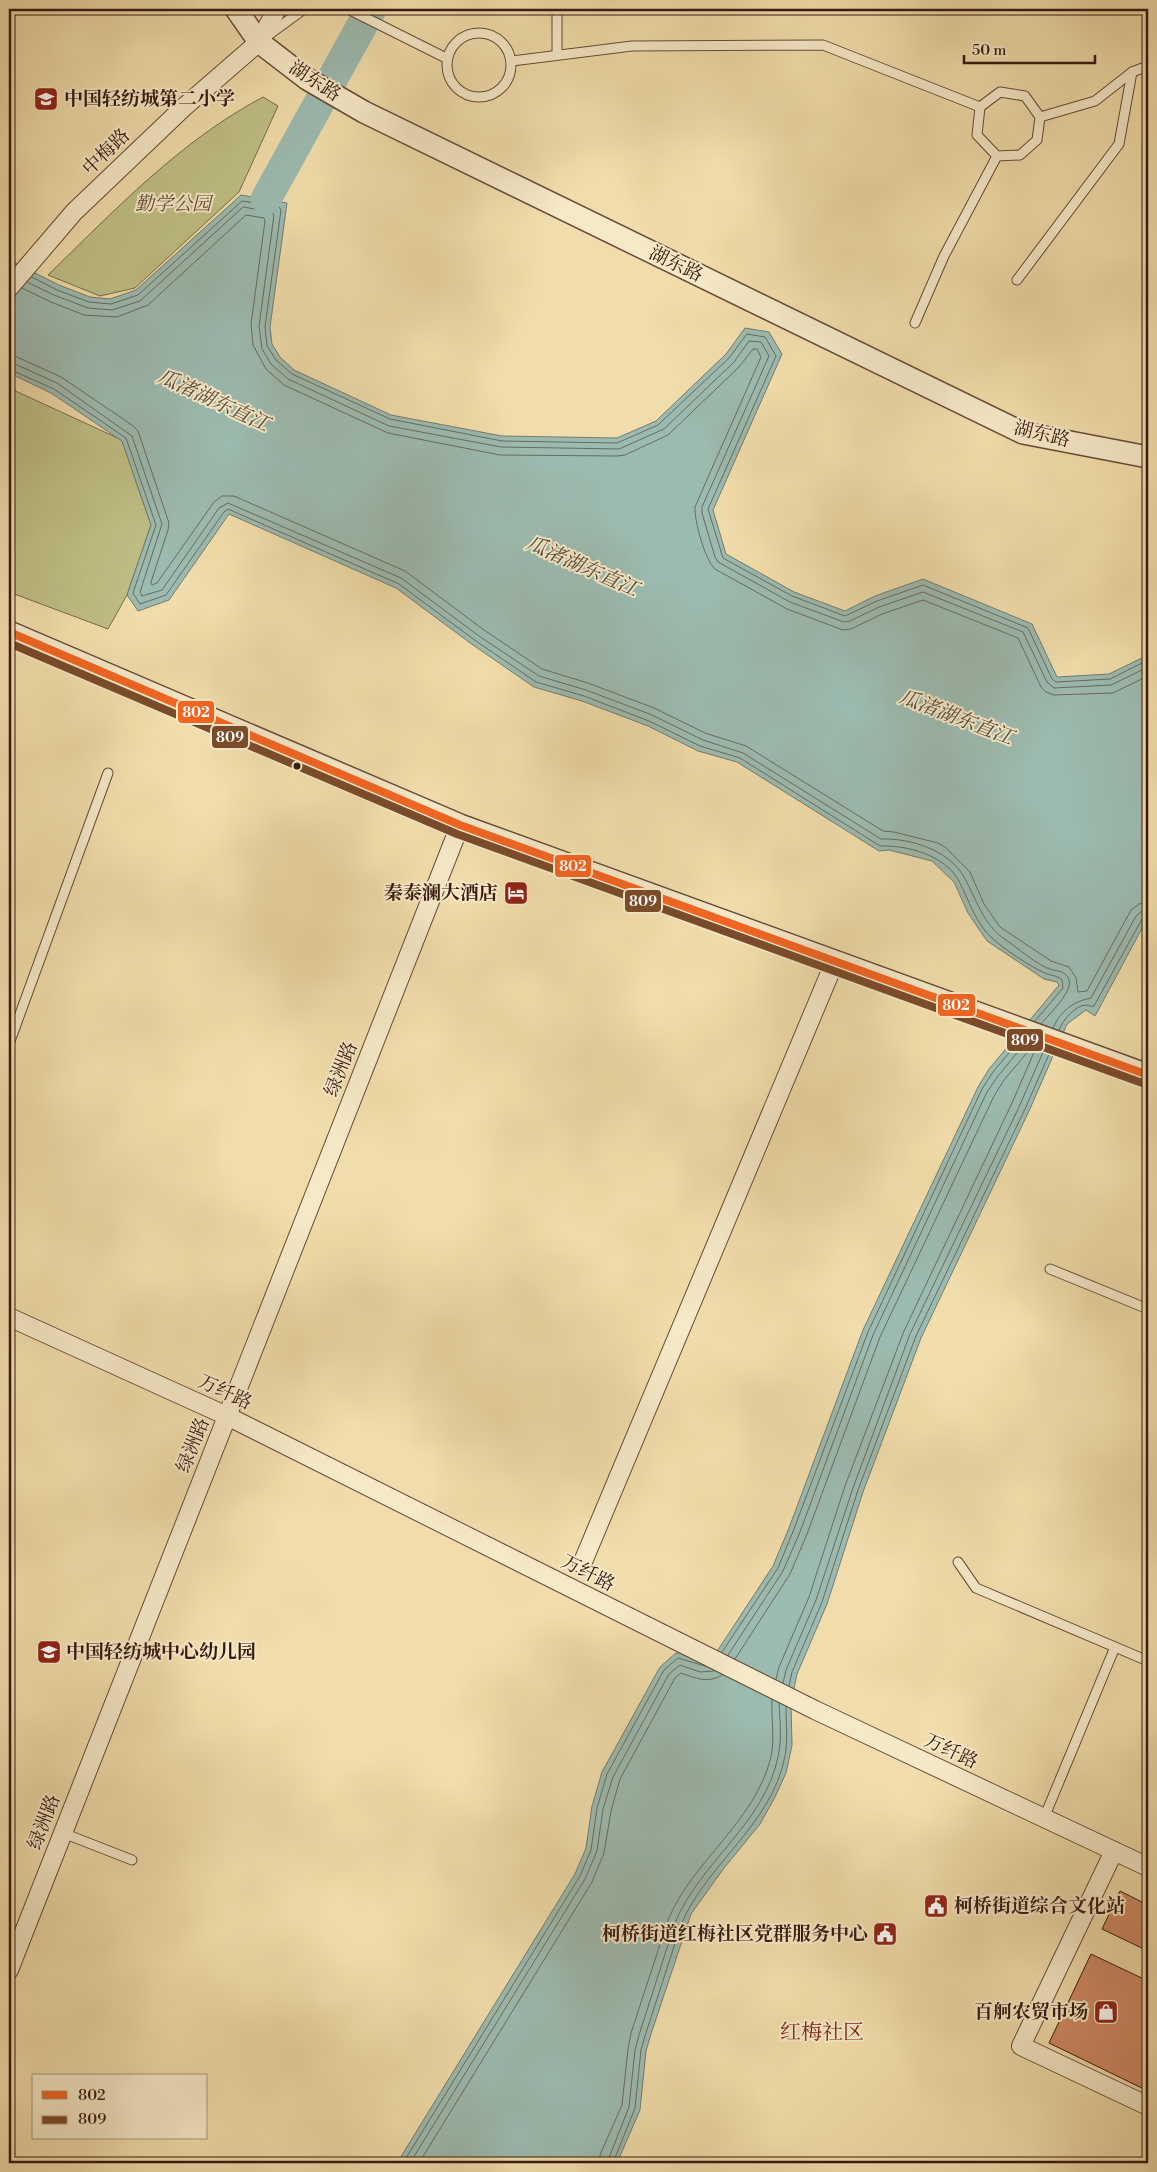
<svg xmlns="http://www.w3.org/2000/svg" width="1157" height="2172" font-family="'Libre Bodoni','Noto Serif SC',serif">
<rect width="100%" height="100%" fill="#f1ddab"/>
<filter id="stains"><feTurbulence type="fractalNoise" baseFrequency=".004" numOctaves="4"/><feColorMatrix values="0 0 0 0 .2 0 0 0 0 .09 0 0 0 0 .02 0 0 0 .5 -.17"/></filter>
<radialGradient id="worn" r=".72"><stop offset=".6" stop-color="#630" stop-opacity="0"/><stop offset="1" stop-color="#630" stop-opacity=".3"/></radialGradient>
<!-- green -->
<g fill="#bfbf86" stroke="#7a6c4b">
<path d="M263,97L278,106L239,192L135,288L100,296L48,275C115,210 180,141 263,97Z"/>
<path d="M9,388L122,440L151,525L127,595L108,629L9,592Z"/>
</g>
<!-- water -->
<path fill="#9cbbb0" stroke="#737b70" d="M241,195L287,203L270,327L272,344L280,357L294,370L391,415L502,436L617,438L656,421L726,354L745,328L769,332L782,354L713,510L726,554L794,592L845,611L875,596L923,579L1032,624L1057,677L1109,674L1148,655V917L1095,1016L1086,1010L1067,1024L1029,1111L921,1338L863,1492L827,1604L797,1674L791,1703L792,1745L786,1773L774,1799L760,1824L724,1868L691,1914L650,2037L646,2051L640,2110L617,2163H397L575,1874L586,1848L592,1806L602,1772L660,1667L676,1653L714,1656L773,1566L789,1528L863,1330L978,1087L989,1069L1059,985L1057,982L1044,979L987,941L968,913L954,882L932,861L889,850L879,851L737,762L698,751L648,726L582,701L534,687L473,645L396,588L229,514L169,600L138,611L127,595L151,525L122,441L51,393L9,373V260L59,285L90,297L110,299L136,290Z"/>
<g fill="none" stroke-linecap="round" stroke-linejoin="round">
<!-- shore -->
<g stroke="#696a60" stroke-width="1">
<path d="M32,277L57,290L89,302L111,304L138,295L242,201L279,207L281,210L265,327L267,346L276,360L292,374L390,419L502,441L617,443L658,425L729,358L747,334L765,337L776,356L708,509L723,558L792,596L845,616L877,601L923,585L1028,628L1052,679L1056,682L1110,679L1148,660"/>
<path d="M27,282L54,295L88,308L112,310L140,301L243,207L272,212L274,215L259,326L262,349L271,364L288,379L389,426L501,447L619,449L664,429L734,362L749,341L761,342L769,356L702,507V513L715,557L718,562L790,602L844,622L850,621L879,607L923,592L1023,632L1047,682L1054,688L1111,685L1148,667"/>
<path d="M22,288L51,302L84,315L117,317L148,305L246,215L264,218L265,221L251,324L253,345L266,369L284,385L388,433L500,455L617,456L625,455L668,435L739,367L753,349H757L761,357L695,507C694,520 705,560 715,569L787,609L843,630L851,629L882,614L923,600L1018,638L1041,687L1046,692L1054,695L1113,693L1148,676"/>
<path d="M9,355L17,357L61,377L132,425L138,431L169,523L168,530L151,582L152,585L157,583L214,502L222,496H234L405,571L484,630L542,669L588,683L654,708L705,733L746,746L883,831L894,832L938,843L945,847L970,872L984,904L1000,927L1051,961L1069,967L1076,978L1078,992L1087,991L1131,910L1139,904L1148,902"/>
<path d="M9,363L15,364L57,383L132,436L162,524L140,592L142,596L162,590L219,508L228,503L401,578L479,636L539,676L586,690L652,715L703,740L743,753L881,839C910,838 949,850 964,877C977,900 983,925 1006,940C1019,949 1032,961 1047,968C1056,972 1065,969 1069,980C1073,992 1049,1014 1041,1024"/>
<path d="M9,369L54,389L126,438L156,525L133,593L140,604L166,595L224,512L228,509L399,584L476,641L536,682L584,696L649,721L700,746L740,758L880,846C907,845 945,855 959,881C969,900 975,922 991,937C1002,948 1031,967 1045,973C1051,976 1057,975 1062,980L1063,988L1035,1021"/>
<path d="M1053,1028C1060,1011 1074,1001 1091,998L1136,916L1142,911L1148,910"/>
<path d="M1059,1030C1063,1020 1074,1006 1086,1005C1089,1005 1091,1007 1094,1006L1142,919L1148,916"/>
<path d="M722,1652L778,1568L794,1529L868,1332L982,1089L993,1072L1019,1041"/>
<path d="M728,1655L783,1571L800,1532L873,1335L987,1092L998,1076L1025,1043"/>
<path d="M735,1659L790,1574L807,1534L880,1337L994,1096L1004,1080L1031,1048L1034,1047L1035,1050L1012,1103L904,1331L845,1486L809,1597L779,1667L776,1679"/>
<path d="M783,1683L786,1670L816,1600L853,1488L910,1334L1019,1107L1044,1050"/>
<path d="M789,1686L792,1672L822,1602L858,1490L916,1336L1025,1109L1050,1052"/>
<path d="M403,2163L580,1876L591,1850L597,1808L607,1774L664,1670L678,1658L705,1666"/>
<path d="M410,2163L585,1879L597,1851L603,1809L613,1777L669,1674L680,1665L700,1672L714,1671"/>
<path d="M419,2163L592,1882L604,1853L611,1811L620,1779L675,1678L681,1673C695,1678 708,1684 722,1675"/>
<path d="M599,2163L600,2155L622,2105L628,2049L631,2033L668,1920C693,1860 755,1822 771,1757C775,1738 771,1719 772,1700"/>
<path d="M607,2163L629,2107L635,2050L639,2035L675,1923C700,1862 764,1824 778,1757C782,1740 780,1721 779,1703"/>
<path d="M613,2163L635,2108L641,2050L645,2036L681,1925C706,1864 772,1825 785,1756C788,1740 786,1723 786,1707"/>
</g>
<!-- river -->
<path stroke="#9cbbb0" stroke-width="31" d="M266,199L371,9"/>
</g>
<!-- building -->
<g fill="#cf8965" stroke="#361a10">
<path d="M1120,1891L1148,1905V1951L1102,1929Z"/>
<path d="M1091,1954L1148,1981V2091L1049,2043Z"/>
</g>
<g fill="none" stroke-linecap="round" stroke-linejoin="round">
<defs>
<g id="service">
<path d="M348,9L446,58"/>
<path d="M557,9V55"/>
<circle cx="479" cy="65" r="32"/>
<path d="M267,36L304,9"/>
<path d="M512,61L632,46L823,45L980,107"/>
<path d="M1000,92L1025,96L1040,117L1037,140L1020,155L997,156L977,135L980,107Z"/>
<path d="M1040,117L1095,101L1132,72L1148,66"/>
<path d="M1017,280L1119,144L1132,72"/>
<path d="M915,323L944,256L997,156"/>
<path d="M9,1044L108,773"/>
<path d="M1050,1269L1148,1309"/>
<path d="M958,1562L976,1588L1148,1661"/>
<path d="M1044,1818L1115,1647"/>
<path d="M63,1833L132,1860"/>
</g>
<g id="minor">
<path d="M9,288L74,212L183,108L259,42L277,9"/>
<path d="M9,1317L227,1416L815,1710L1148,1867"/>
<path d="M582,1564L835,961"/>
<path d="M1114,1851L1021,2046L1148,2106"/>
<path d="M9,1970L460,825"/>
</g>
<g id="tertiary">
<path d="M236,9L259,42L307,79L364,112L1023,433L1148,457"/>
<path d="M9,632L460,825L1148,1075"/>
</g>
</defs>
<!-- service casing -->
<use href="#service" stroke="#654b37" stroke-width="11"/>
<!-- minor casing -->
<use href="#minor" stroke="#654b37" stroke-width="20"/>
<!-- tertiary casing -->
<use href="#tertiary" stroke="#654b37" stroke-width="24"/>
<!-- service -->
<use href="#service" stroke="#f6e9c8" stroke-width="9"/>
<!-- minor -->
<use href="#minor" stroke="#f6e9c8" stroke-width="18"/>
<!-- tertiary -->
<use href="#tertiary" stroke="#f6e9c8" stroke-width="21"/>
<defs>
<path id="bus-1" d="M9,632L460,825L1148,1075"/>
<path id="bus-2" d="M9,643L457,834L1145,1084"/>
</defs>
<!-- bus-1 casing -->
<use href="#bus-1" stroke="#f6e9c8" stroke-width="11"/>
<!-- bus-2 casing -->
<use href="#bus-2" stroke="#f6e9c8" stroke-width="11"/>
<!-- bus-1 -->
<use href="#bus-1" stroke="#f26522" stroke-width="8"/>
<!-- bus-2 -->
<use href="#bus-2" stroke="#7a4b2a" stroke-width="8"/>
</g>
<!-- icons -->
<defs>
<symbol id="school-square" viewBox="-11 -11 22 22"><rect x="-9" y="-9" width="18" height="18" rx="4" fill="#8f2418" stroke="#f6e9c8"/><path d="M0-5L7-2L0 1L-7-2ZM-4 1L0 2.5L4 1V4Q0 6-4 4Z" fill="#fff"/></symbol>
<symbol id="hotel-square" viewBox="-11 -11 22 22"><rect x="-9" y="-9" width="18" height="18" rx="4" fill="#8f2418" stroke="#f6e9c8"/><path d="M-6-4.5h1.5V1H6V5H4.5V3h-9V5H-6ZM-4 0a1.8 1.8 0 1 1 3.6 0ZM.5 0V-2.5h3Q6-2.5 6 0Z" fill="#fff"/></symbol>
<symbol id="civic-square" viewBox="-11 -11 22 22"><rect x="-9" y="-9" width="18" height="18" rx="4" fill="#8f2418" stroke="#f6e9c8"/><path d="M-.6-6.5H3V-4.5H.6V-3L4-1V1h2V6H-6V1h2V-1L-.6-3ZM-1.2 2.5V6h2.4V2.5Z" fill="#fff"/></symbol>
<symbol id="shop-square" viewBox="-11 -11 22 22"><rect x="-9" y="-9" width="18" height="18" rx="4" fill="#8f2418" stroke="#f6e9c8"/><path d="M-5-2.5h2.3a2.7 3.5 0 0 1 5.4 0H5L5.5 6h-11ZM-1.5-2.5h3a1.5 2.3 0 0 0-3 0Z" fill="#fff"/></symbol>
</defs>
<g fill-rule="evenodd">
<use href="#school-square" x="32" y="85" width="28" height="28"/>
<use href="#hotel-square" x="502" y="879" width="28" height="28"/>
<use href="#school-square" x="35" y="1638" width="28" height="28"/>
<use href="#civic-square" x="922" y="1892" width="28" height="28"/>
<use href="#civic-square" x="871" y="1920" width="28" height="28"/>
<use href="#shop-square" x="1092" y="1998" width="28" height="28"/>
</g>
<!-- markers -->
<circle fill="#361a10" stroke="#f6e9c8" stroke-width="2" cx="297" cy="766" r="4.5"/>
<g text-anchor="middle" dominant-baseline="central" stroke-width="4" stroke-linejoin="round" paint-order="stroke">
<!-- street labels -->
<g font-size="19" fill="#361a10" stroke="#f6e9c8">
<text transform="translate(315 81) rotate(33)">湖东路</text>
<text transform="translate(106 152) rotate(-44)">中梅路</text>
<text transform="translate(676 264) rotate(26)">湖东路</text>
<text transform="translate(1042 434) rotate(14)">湖东路</text>
<text transform="translate(341 1069) rotate(-68)">绿洲路</text>
<text transform="translate(225 1392) rotate(25)">万纤路</text>
<text transform="translate(193 1445) rotate(-68)">绿洲路</text>
<text transform="translate(588 1573) rotate(27)">万纤路</text>
<text transform="translate(951 1751) rotate(25)">万纤路</text>
<text transform="translate(44 1822) rotate(-69)">绿洲路</text>
</g>
<!-- poi labels -->
<g font-size="19" font-weight="bold" fill="#361a10" stroke="#f6e9c8" text-anchor="start">
<text x="64" y="99">中国轻纺城第二小学</text>
<text x="498" y="893" text-anchor="end">秦泰澜大酒店</text>
<text x="66" y="1652">中国轻纺城中心幼儿园</text>
<text x="954" y="1906">柯桥街道综合文化站</text>
<text x="868" y="1934" text-anchor="end">柯桥街道红梅社区党群服务中心</text>
<text x="1088" y="2012" text-anchor="end">百舸农贸市场</text>
</g>
<!-- park labels -->
<g font-size="19" font-style="italic" fill="#5f4c33" stroke="#f6e9c8">
<text x="173" y="204">勤学公园</text>
</g>
<!-- water labels -->
<g font-size="20" font-style="italic" fill="#554a40" stroke="#f6e9c8">
<text transform="translate(213 401) rotate(25)">瓜渚湖东直江</text>
<text transform="translate(582 567) rotate(24)">瓜渚湖东直江</text>
<text transform="translate(956 718) rotate(21)">瓜渚湖东直江</text>
</g>
<!-- quarter labels -->
<g font-size="21" fill="#7a1f14" stroke="#f6e9c8">
<text x="822" y="2033">红梅社区</text>
</g>
</g>
<g stroke="#f6e9c8" stroke-width="2">
<rect x="177" y="700" width="38" height="24" rx="5" fill="#f26522"/>
<rect x="211" y="725" width="38" height="24" rx="5" fill="#7a4b2a"/>
<rect x="554" y="854" width="38" height="24" rx="5" fill="#f26522"/>
<rect x="624" y="889" width="38" height="24" rx="5" fill="#7a4b2a"/>
<rect x="937" y="993" width="39" height="24" rx="5" fill="#f26522"/>
<rect x="1006" y="1028" width="38" height="24" rx="5" fill="#7a4b2a"/>
</g>
<g font-size="14" text-anchor="middle" font-weight="bold" fill="#fff">
<text x="196" y="717">802</text>
<text x="230" y="742">809</text>
<text x="573" y="871">802</text>
<text x="643" y="906">809</text>
<text x="956" y="1010">802</text>
<text x="1025" y="1045">809</text>
</g>
<!-- margin -->
<rect width="1157" height="2172" fill="none" stroke="#f1ddab" stroke-width="30"/>
<rect x="10" y="10" width="1137" height="2152" fill="none" stroke="#361a10" stroke-width="2.5"/>
<rect x="15" y="15" width="1127" height="2142" fill="none" stroke="#361a10"/>
<!-- legend -->
<rect x="32" y="2074" width="175" height="65" fill="#f6e9c8" stroke="#a9967e"/>
<rect x="42" y="2091" width="25" height="8" fill="#f26522" stroke="#a9967e"/>
<text x="78" y="2100" font-size="15" fill="#361a10">802</text>
<rect x="42" y="2116" width="25" height="8" fill="#7a4b2a" stroke="#a9967e"/>
<text x="78" y="2124" font-size="15" fill="#361a10">809</text>
<!-- scale -->
<path d="M964 55v8h131v-8" fill="none" stroke="#361a10" stroke-width="2.5"/>
<text x="972" y="55" font-size="15" fill="#361a10" stroke="#f6e9c8" stroke-width="4" paint-order="stroke">50 m</text>
<rect width="100%" height="100%" filter="url(#stains)"/>
<rect width="100%" height="100%" fill="url(#worn)"/>
</svg>
